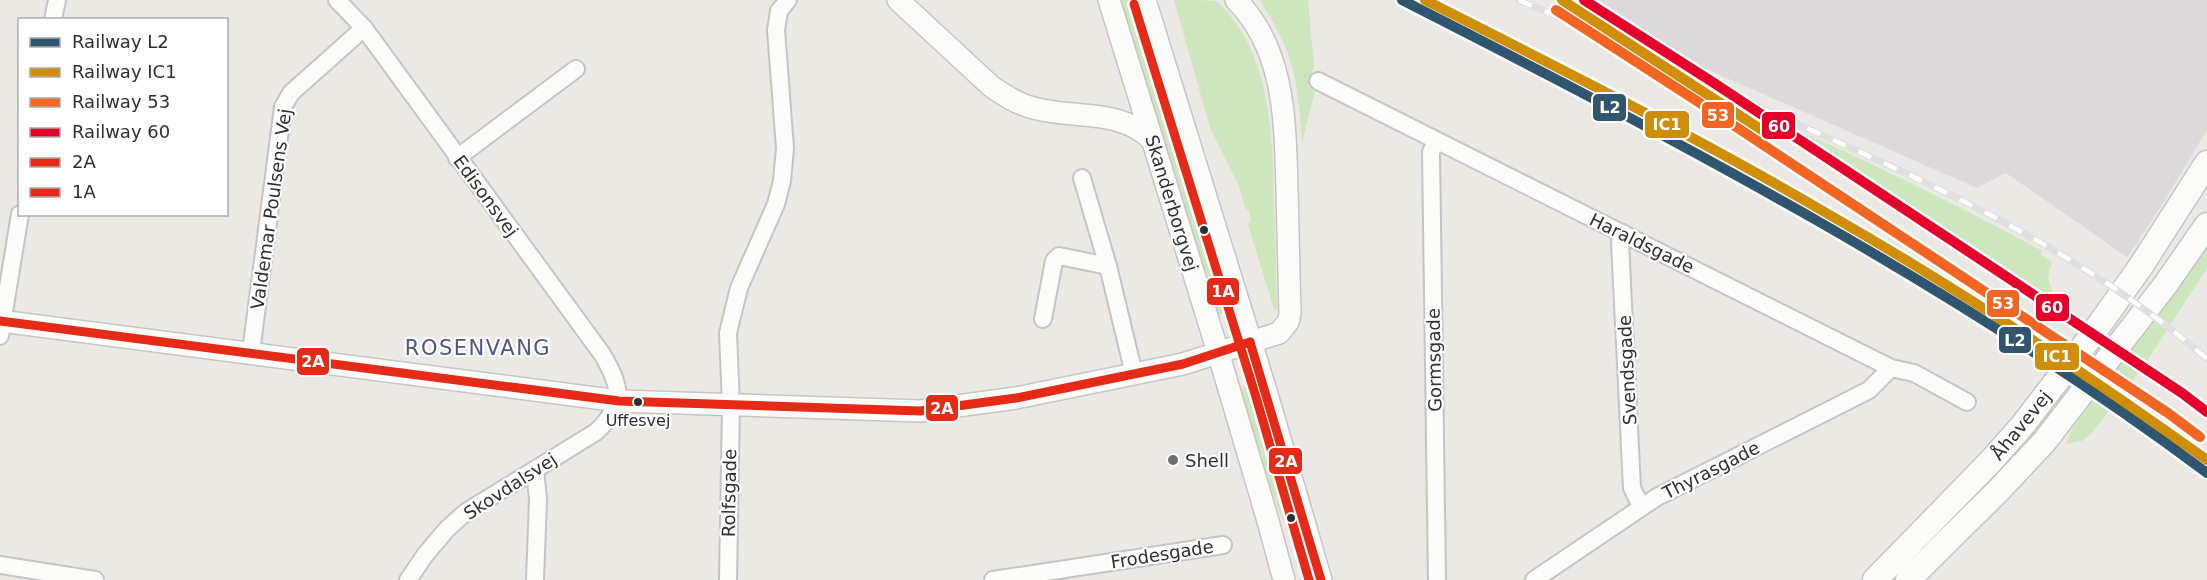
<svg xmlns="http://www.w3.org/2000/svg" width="2207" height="580" font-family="'DejaVu Sans',sans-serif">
<rect width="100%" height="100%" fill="#ece8e4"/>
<!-- industrial -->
<path fill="#dcd9db" d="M1588,0H2207V130L2159,210L2127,257L2006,173L1977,188L1672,54Z"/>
<!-- green -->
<g fill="#cee6be">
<path d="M1120,0H1135L1226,294L1228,312L1218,315Z"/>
<path d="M1174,0C1184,0 1208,0 1215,1C1222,4 1227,12 1231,17C1272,68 1272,140 1274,202C1275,237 1276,272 1277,308L1275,312L1248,225L1251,220L1249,211L1245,208L1239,186L1210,128Z"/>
<path d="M1260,0H1308L1314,67L1307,86L1315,91L1302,143C1300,114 1298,82 1288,54C1281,35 1270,17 1260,0Z"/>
<path d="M1739,104C1842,149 1944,197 2042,251L2040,254L2052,262L2048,278L2056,302L2050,310Z"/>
<path d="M2207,244V268L2145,364L2091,434L2082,441L2066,444L2071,431L2083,413Z"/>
<path d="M1247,387L1272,474L1301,550L1309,580H1303L1297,557L1266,476L1241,388Z"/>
</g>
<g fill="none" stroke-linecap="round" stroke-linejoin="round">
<defs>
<g id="minor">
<path d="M337,0L364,28L602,354C621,386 626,404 596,432L466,512L447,529L425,555L408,580"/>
<path d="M53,20L57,0"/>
<path d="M1318,81L1891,368L1914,373L1967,402"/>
<path d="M1436,142L1431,152L1437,580"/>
<path d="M457,158L576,69"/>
<path d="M1082,178L1108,266L1134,374"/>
<path d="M1623,233L1620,242L1632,488L1641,506"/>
<path d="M1043,319L1054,261L1059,256L1108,266"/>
<path d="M0,336L20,214"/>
<path d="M251,352L283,107L291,93L364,28"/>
<path d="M535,470L538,499L535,580"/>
<path d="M0,565L95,580"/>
<path d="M728,580L731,406L728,333L739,288L776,204L782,181L785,148L776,30L779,11L788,0"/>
<path d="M993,580L1223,545"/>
<path d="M1534,580L1657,497L1869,390L1891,368"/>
</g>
<g id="tertiary">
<path d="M898,0L992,87C1004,95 1016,103 1030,107C1071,120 1121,107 1153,141"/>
<path d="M1109,0L1218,352L1268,521L1284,580"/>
<path d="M1145,0L1267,394L1321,580"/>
<path d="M0,321L619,401L920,411L1016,398L1183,364L1279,333L1288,322L1290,314C1289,272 1288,231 1287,190C1285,124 1286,50 1236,0"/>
</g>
<g id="secondary">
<path d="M1875,580L1990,462L2022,426L2092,335L2141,266L2207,163"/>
<path d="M1908,580L1998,491L2044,442L2166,284L2207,225"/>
</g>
</defs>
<!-- minor casing -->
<use href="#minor" stroke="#c5c4c5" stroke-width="20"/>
<!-- tertiary casing -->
<use href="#tertiary" stroke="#c5c4c5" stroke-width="24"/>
<!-- secondary casing -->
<use href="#secondary" stroke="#c5c4c5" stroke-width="27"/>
<!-- minor -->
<use href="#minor" stroke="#fcfcfb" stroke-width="16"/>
<!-- tertiary -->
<use href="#tertiary" stroke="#fcfcfb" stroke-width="21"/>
<!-- secondary -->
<use href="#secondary" stroke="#fcfcfb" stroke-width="24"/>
<defs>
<g id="rail">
<path d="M1519,0L1610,40"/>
<path d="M1705,83C1880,162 2061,232 2207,359"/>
</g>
</defs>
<!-- rail casing -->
<use href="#rail" stroke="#dfdfe1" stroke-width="7"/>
<!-- rail -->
<use href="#rail" stroke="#fff" stroke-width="4.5" stroke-dasharray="14" stroke-linecap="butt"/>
<defs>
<g id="bus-1">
<path d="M0,321L619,401L920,411L1016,398L1183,364L1250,342"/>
<path d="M1250,342L1321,580"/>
</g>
<path id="bus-2" d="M1134,4L1256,397L1309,580"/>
</defs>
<!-- bus-1 casing -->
<use href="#bus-1" stroke="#fff" stroke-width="14"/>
<!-- bus-2 casing -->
<use href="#bus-2" stroke="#fff" stroke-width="14"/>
<!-- bus-1 -->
<use href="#bus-1" stroke="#e52b18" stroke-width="9"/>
<!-- bus-2 -->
<use href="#bus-2" stroke="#e52b18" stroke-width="9"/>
<defs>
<path id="rail-1" d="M1402,0C1679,141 1957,286 2207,473"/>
<g id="rail-2">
<path d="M1425,0C1561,69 1697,137 1828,214C1959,289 2084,372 2207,460"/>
<path d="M1562,0L1765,132"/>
</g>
<path id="rail-3" d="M1556,10L1700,103L2168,413L2200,437"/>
<path id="rail-4" d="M1584,0L1714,83L2182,393L2207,412"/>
</defs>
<!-- rail-1 casing -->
<use href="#rail-1" stroke="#fff" stroke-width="15"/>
<!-- rail-2 casing -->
<use href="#rail-2" stroke="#fff" stroke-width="15"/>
<!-- rail-3 casing -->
<use href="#rail-3" stroke="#fff" stroke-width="15"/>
<!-- rail-4 casing -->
<use href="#rail-4" stroke="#fff" stroke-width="15"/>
<!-- rail-1 -->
<use href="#rail-1" stroke="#30556e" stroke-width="10"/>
<!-- rail-2 -->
<use href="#rail-2" stroke="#cf8e09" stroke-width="10"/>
<!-- rail-3 -->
<use href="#rail-3" stroke="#f26522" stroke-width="10"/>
<!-- rail-4 -->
<use href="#rail-4" stroke="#e4002b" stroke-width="10"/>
</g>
<!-- markers -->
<g fill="#2e2e2e" stroke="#fff" stroke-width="2">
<circle cx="1204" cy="230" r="5"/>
<circle cx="638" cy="402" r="5"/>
<circle cx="1291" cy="518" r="5"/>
</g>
<circle fill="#706f6e" stroke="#fff" stroke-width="2" cx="1173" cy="460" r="6"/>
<g text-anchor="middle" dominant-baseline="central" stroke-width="4.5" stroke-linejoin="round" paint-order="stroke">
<!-- bus labels -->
<g font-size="16" fill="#2e2e2e" stroke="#fff">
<text x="638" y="420">Uffesvej</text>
</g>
<!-- street labels -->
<g font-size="18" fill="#2e2e2e" stroke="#fff">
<text transform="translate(486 196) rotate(54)">Edisonsvej</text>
<text transform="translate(1172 203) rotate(73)">Skanderborgvej</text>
<text transform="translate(271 209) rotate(-82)">Valdemar Poulsens Vej</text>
<text transform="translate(1642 243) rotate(26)">Haraldsgade</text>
<text transform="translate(1434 360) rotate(-91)">Gormsgade</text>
<text transform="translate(1627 370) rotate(-93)">Svendsgade</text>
<text transform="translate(2021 425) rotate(-51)">Åhavevej</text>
<text transform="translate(1711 470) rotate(-27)">Thyrasgade</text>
<text transform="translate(510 486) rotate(-33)">Skovdalsvej</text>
<text transform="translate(729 493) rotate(-89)">Rolfsgade</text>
<text transform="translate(1162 554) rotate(-9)">Frodesgade</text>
</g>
<!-- poi labels -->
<g font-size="18" fill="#2e2e2e" stroke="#fff" text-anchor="start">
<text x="1185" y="460">Shell</text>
</g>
<!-- quarter labels -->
<g font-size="21" letter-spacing="1.5" fill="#4d5680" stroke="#fff">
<text x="478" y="348">ROSENVANG</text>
</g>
</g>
<g stroke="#fff" stroke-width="2">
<rect x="1592" y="93" width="35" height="29" rx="6" fill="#30556e"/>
<rect x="1701" y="101" width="34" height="28" rx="6" fill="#f26522"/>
<rect x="1644" y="110" width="46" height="29" rx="6" fill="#cf8e09"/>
<rect x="1761" y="111" width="35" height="29" rx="6" fill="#e4002b"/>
<rect x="1206" y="277" width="34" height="29" rx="6" fill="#e52b18"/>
<rect x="1986" y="289" width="34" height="29" rx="6" fill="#f26522"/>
<rect x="2035" y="293" width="35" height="29" rx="6" fill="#e4002b"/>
<rect x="1998" y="326" width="34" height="28" rx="6" fill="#30556e"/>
<rect x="2034" y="342" width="46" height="29" rx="6" fill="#cf8e09"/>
<rect x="296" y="347" width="34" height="29" rx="6" fill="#e52b18"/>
<rect x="925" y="394" width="34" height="28" rx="6" fill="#e52b18"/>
<rect x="1268" y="447" width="35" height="28" rx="6" fill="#e52b18"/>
</g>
<g font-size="16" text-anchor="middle" font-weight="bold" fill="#fff">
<text x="1610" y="113">L2</text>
<text x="1718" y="121">53</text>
<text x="1667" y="130">IC1</text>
<text x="1779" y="132">60</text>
<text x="1223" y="297">1A</text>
<text x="2003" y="309">53</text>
<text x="2052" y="313">60</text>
<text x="2015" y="346">L2</text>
<text x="2057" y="362">IC1</text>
<text x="313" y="367">2A</text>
<text x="942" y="414">2A</text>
<text x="1286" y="467">2A</text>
</g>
<!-- legend -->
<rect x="18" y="18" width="210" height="198" fill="#ffffff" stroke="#ababab" stroke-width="1.5"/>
<rect x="30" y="38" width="30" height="9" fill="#30556e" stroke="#ababab" stroke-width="1.5"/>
<text x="72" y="48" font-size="18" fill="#2e2e2e">Railway L2</text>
<rect x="30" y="68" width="30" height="9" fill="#cf8e09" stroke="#ababab" stroke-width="1.5"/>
<text x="72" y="78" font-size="18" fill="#2e2e2e">Railway IC1</text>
<rect x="30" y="98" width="30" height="9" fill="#f26522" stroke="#ababab" stroke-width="1.5"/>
<text x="72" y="108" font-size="18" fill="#2e2e2e">Railway 53</text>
<rect x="30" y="128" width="30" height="9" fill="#e4002b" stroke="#ababab" stroke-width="1.5"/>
<text x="72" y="138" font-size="18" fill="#2e2e2e">Railway 60</text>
<rect x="30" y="158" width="30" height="9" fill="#e52b18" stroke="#ababab" stroke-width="1.5"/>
<text x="72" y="168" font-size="18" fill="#2e2e2e">2A</text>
<rect x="30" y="188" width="30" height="9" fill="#e52b18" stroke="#ababab" stroke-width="1.5"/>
<text x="72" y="198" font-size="18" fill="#2e2e2e">1A</text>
</svg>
